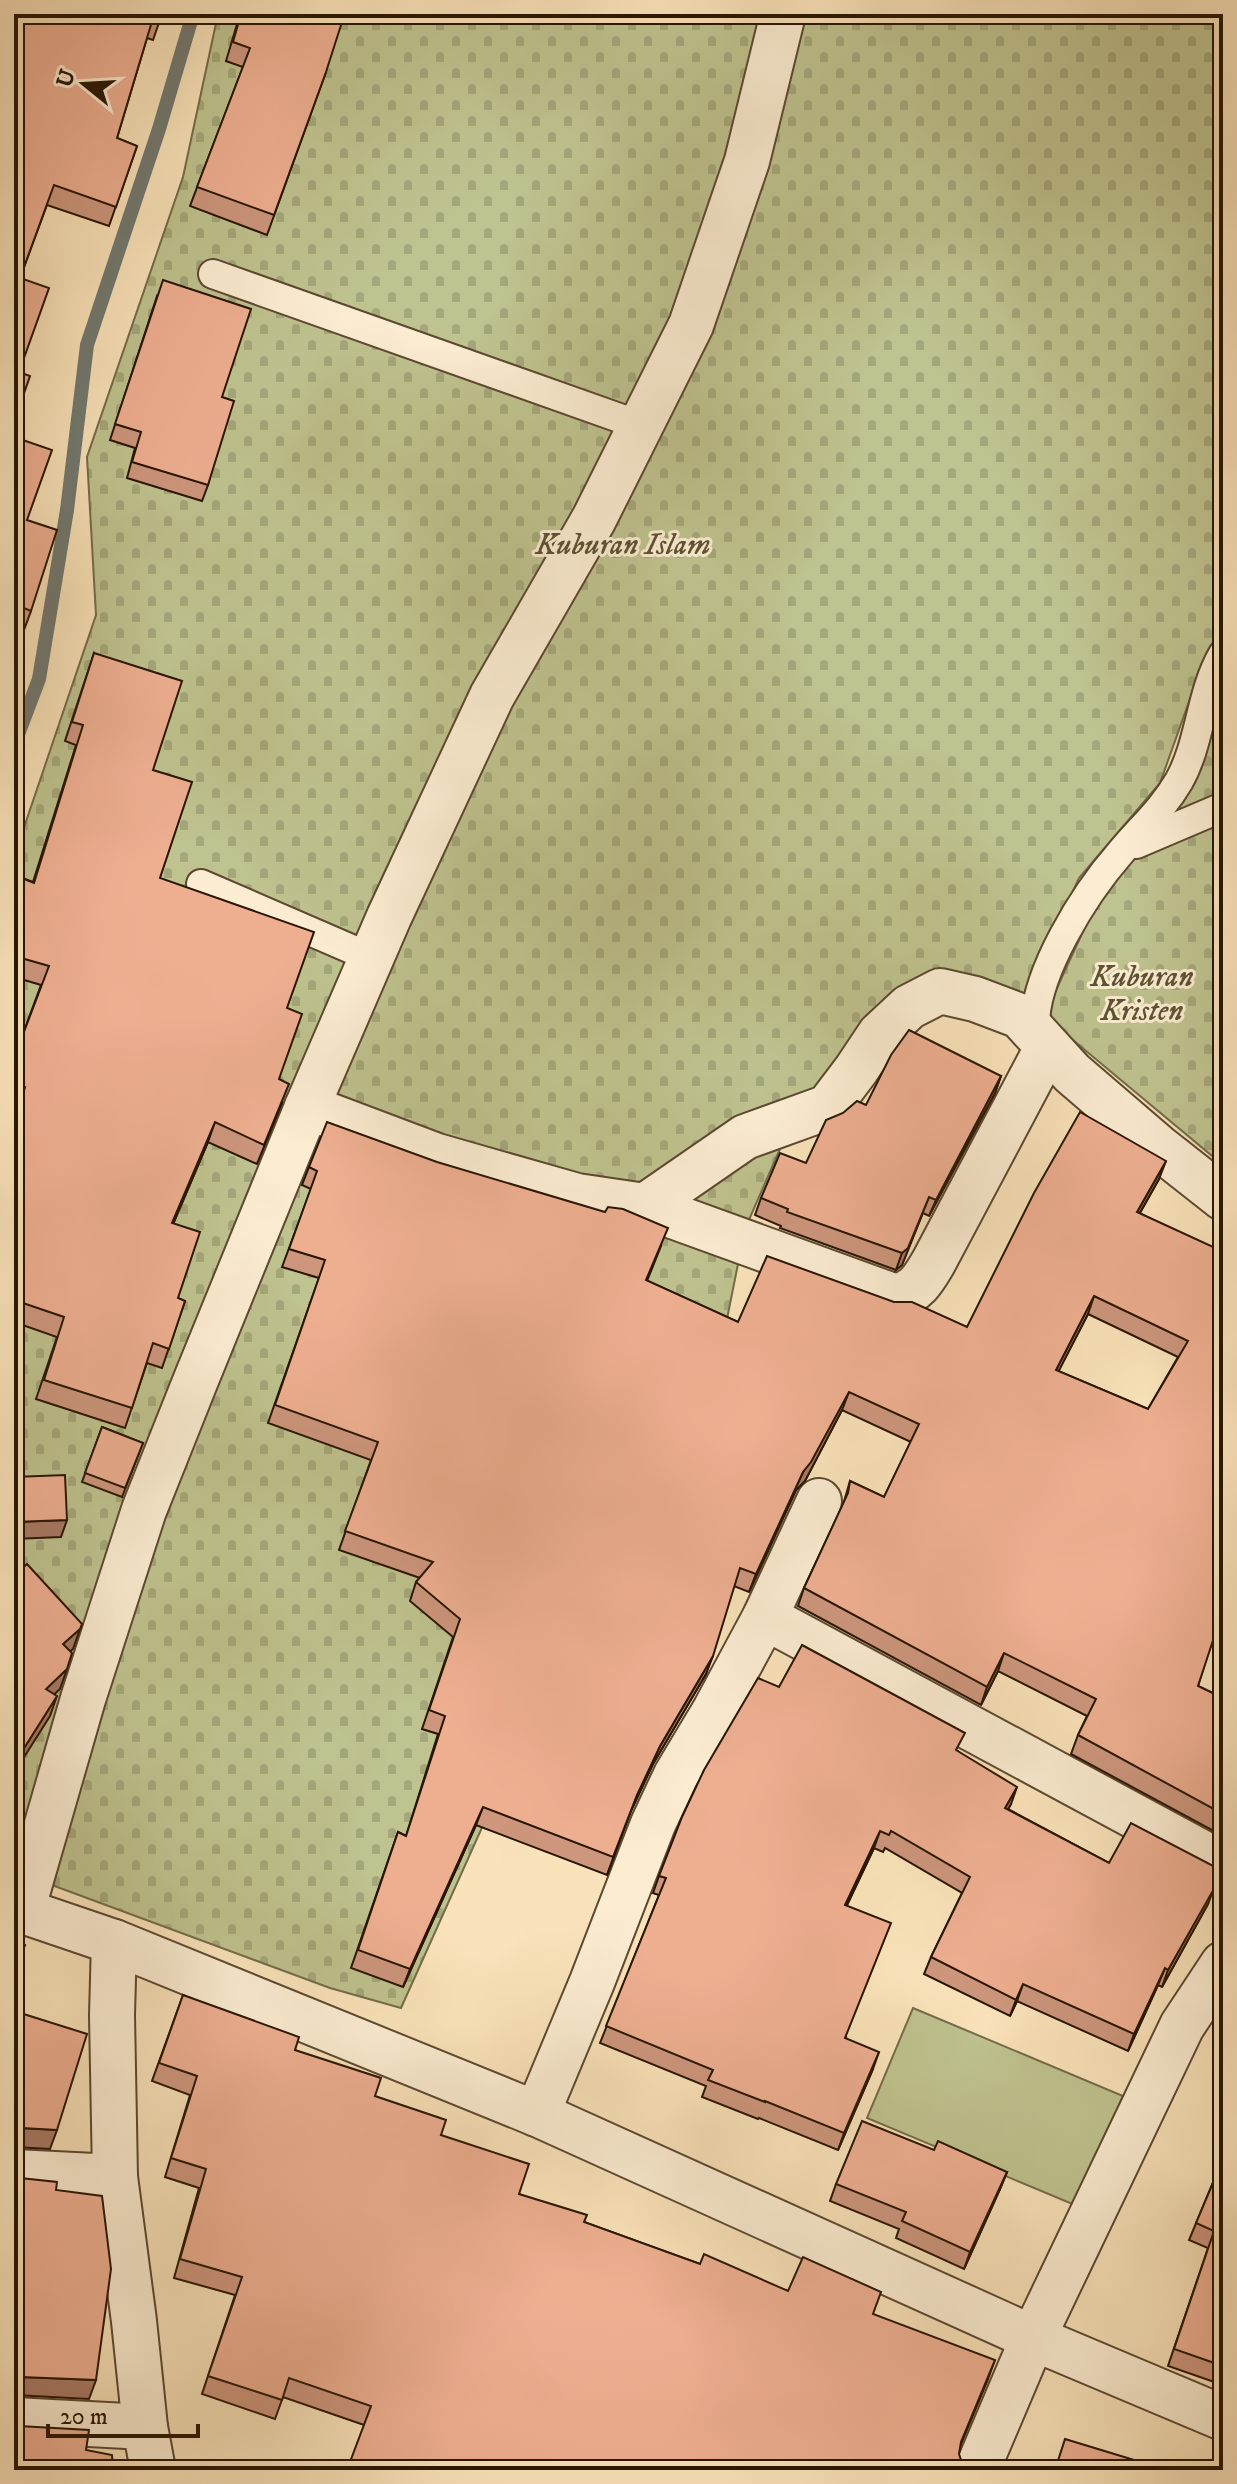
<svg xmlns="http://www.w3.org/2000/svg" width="1237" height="2484" font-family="'IM FELL DW Pica',serif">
<defs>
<pattern id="cemetery-stones" width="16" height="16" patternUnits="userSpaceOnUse" patternTransform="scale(2)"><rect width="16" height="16" fill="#bfc38f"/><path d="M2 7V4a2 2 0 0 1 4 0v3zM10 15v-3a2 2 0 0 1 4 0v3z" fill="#a4a77a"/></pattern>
</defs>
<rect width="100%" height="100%" fill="#fae3ba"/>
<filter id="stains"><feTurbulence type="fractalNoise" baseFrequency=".0025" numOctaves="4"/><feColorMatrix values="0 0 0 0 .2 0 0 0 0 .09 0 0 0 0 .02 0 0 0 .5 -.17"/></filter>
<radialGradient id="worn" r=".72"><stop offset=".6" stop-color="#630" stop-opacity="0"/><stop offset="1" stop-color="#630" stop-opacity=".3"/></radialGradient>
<!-- cemetery -->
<g fill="url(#cemetery-stones)" stroke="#746c49" stroke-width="2">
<path d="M218,14H1223V630L1196,682L1160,783L1079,878L1023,998L947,980L783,1142L745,1229L725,1329L493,1803L401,2008L330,1988L14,1871V857L96,615L87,457L183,177Z"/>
<path d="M1223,671V1165L1044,1016L1098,899L1180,794Z"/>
</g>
<!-- park -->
<path fill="#bfc38f" stroke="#746c49" stroke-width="2" d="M913,2008L1123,2096L1077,2206L867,2118Z"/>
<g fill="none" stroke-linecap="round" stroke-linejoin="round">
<!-- stream -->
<path stroke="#727971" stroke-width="14" d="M14,745L39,679L67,510L87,345L159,129L193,14"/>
<defs>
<g id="service">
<path d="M213,274L642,426"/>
<path d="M1136,844L1223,807"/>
<path d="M201,884L372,958"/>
<path d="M1035,1031C1032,976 1085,893 1121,852C1142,827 1162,810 1179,781C1201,742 1200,693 1223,654"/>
</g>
<g id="minor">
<path d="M307,1107L437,1156L577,1196L645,1206L745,1137L828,1107L856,1070L880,1034L909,1007L940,991L975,999L1020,1016L1072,1073L1157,1146L1223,1198"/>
<path d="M645,1206L896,1297C916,1292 923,1280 933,1263L1047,1048"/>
<path d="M765,1617L1223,1864"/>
<path d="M22,1911L83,1699L144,1510L195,1382L307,1107L389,917L492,696L594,519L691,325L747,161L783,14"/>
<path d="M114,1942L112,2015L115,2177L134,2321L145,2427L153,2470"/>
<path d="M537,2114L592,1982L653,1824L676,1775L715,1710L765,1617L819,1501"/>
<path d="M14,2172L115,2177"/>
<path d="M14,2420L145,2427"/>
<path d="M977,2470L1033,2338L1182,2026L1223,1964"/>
</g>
<path id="tertiary" d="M14,1908L114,1942L537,2114L1033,2338L1223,2418"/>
</defs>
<!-- service casing -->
<use href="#service" stroke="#5c4831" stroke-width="32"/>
<!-- minor casing -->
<use href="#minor" stroke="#5c4831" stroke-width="48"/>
<!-- tertiary casing -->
<use href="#tertiary" stroke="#5c4831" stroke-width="48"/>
<!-- service -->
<use href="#service" stroke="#fcedd2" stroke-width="28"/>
<!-- minor -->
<use href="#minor" stroke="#fcedd2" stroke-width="44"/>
<!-- tertiary -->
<use href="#tertiary" stroke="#fcedd2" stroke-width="44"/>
</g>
<!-- wall -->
<g fill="#cd967d" stroke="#281503" stroke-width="2" fill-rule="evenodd">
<path d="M14,14H162L153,40L147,38L117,138L137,146L109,226L47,205L20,278L19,372Z"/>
<path d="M240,14H334L326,72L267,235L190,206L243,67L226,61Z"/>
<path d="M157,296L222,397L208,485L202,501L127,478L135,448L110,440Z"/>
<path d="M27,520L31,611L24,630L18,628Z"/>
<path d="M94,653L153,770L160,878L287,1008L279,1079L282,1103L257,1164L208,1142L173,1224L178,1298L185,1301L162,1368L147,1363L125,1428L36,1399L57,1337L14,1322V1120L18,1107L14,1105V1058L41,985L14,977V875L33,882L76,745L65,741Z"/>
<path d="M1001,1076L995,1093L929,1216L923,1213L902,1265L896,1270L780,1228L781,1226L755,1215L761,1198L806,1163L866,1105Z"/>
<path d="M309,1167L661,1246L647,1281L738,1322L894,1302L967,1327L1159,1179L1140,1213L1223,1260V1630L1216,1628L1198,1686L1223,1698V1836L1071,1754L1078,1735L1087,1716L998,1671L981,1705L798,1606L804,1588L843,1505L850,1481L884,1497L911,1442L842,1410L805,1481L796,1490L749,1592L734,1586L706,1674L653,1764L630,1813L607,1875L476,1825L403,1987L351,1968L398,1832L406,1836L438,1734L422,1729L453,1637L410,1601L416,1582L420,1578L339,1550L371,1460L268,1423L319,1278L282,1267L311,1189L302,1185ZM1088,1314L1178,1357L1148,1409L1058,1371Z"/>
<path d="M102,1427L143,1443L122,1497L82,1482Z"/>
<path d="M779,1687L958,1751L1011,1804L1008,1809L1109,1863L1208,1904L1162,1987L1158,1985L1128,2051L1017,2001L1010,2016L924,1974L931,1957L962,1893L885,1848L883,1852L874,1848L847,1905L846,2038L873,2069L838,2150L759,2118L758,2119L702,2097L706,2086L600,2043L659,1895L653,1893L659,1876Z"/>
<path d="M183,1995L295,2050L441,2135L519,2194L584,2222L700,2264L788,2291L873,2314L988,2379L960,2446L364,2425L283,2397L275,2419L202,2394L235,2295L174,2278L199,2188L165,2177L190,2095L152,2081Z"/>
<path d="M1223,2149V2385L1168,2366L1208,2248L1189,2240L1222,2161L1219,2160Z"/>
<path d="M1007,2172L1000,2189L964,2269L896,2238L899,2229L830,2201L836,2184Z"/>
</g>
<!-- shaded-wall -->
<g fill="#a77a66" stroke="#281503" stroke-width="2">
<path d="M1001,1076L995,1093L929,1216L936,1200Z"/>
<path d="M215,1122L208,1142L165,1243L172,1223Z"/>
<path d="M1166,1161L1159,1179L1130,1230L1137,1212Z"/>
<path d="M929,1197L902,1265L896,1270L902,1253Z"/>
<path d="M1094,1296L1088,1314L1050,1388L1056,1370Z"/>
<path d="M849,1392L842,1410L805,1481L796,1490L749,1592L756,1574L803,1472Z"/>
<path d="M67,1520L61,1537L14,1539V1522Z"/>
<path d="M80,1629L73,1649L56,1664L63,1644Z"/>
<path d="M1004,1653L998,1671L981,1705L987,1687Z"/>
<path d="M713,1656L706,1674L653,1764L630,1813L607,1875L637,1795L660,1746Z"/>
<path d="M67,1669L60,1689L38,1709L46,1689Z"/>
<path d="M57,1696L50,1716L14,1773V1764Z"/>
<path d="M1017,1787L1011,1804L999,1825L1005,1808Z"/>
<path d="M483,1807L476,1825L403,1987L410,1969Z"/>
<path d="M880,1831L874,1848L839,1922L845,1905Z"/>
<path d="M1221,1870L1208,1904L1162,1987L1168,1970Z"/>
<path d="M25,1945L18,1963L14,1969V1961Z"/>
<path d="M1165,1968L1158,1985L1128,2051L1134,2034Z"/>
<path d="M1023,1984L1017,2001L1010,2016L1016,2000Z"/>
<path d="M879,2052L873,2069L838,2150L844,2133Z"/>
<path d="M22,2128L57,2130L50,2149L14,2147V2130Z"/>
<path d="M1007,2172L1000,2189L964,2269L970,2252Z"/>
<path d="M995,2360L988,2379L954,2460L961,2442Z"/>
<path d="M21,2377L96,2380L89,2399L14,2395V2378Z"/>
</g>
<!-- building -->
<g fill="#eeaf91" stroke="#281503" stroke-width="2" fill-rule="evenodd">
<path d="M14,14H162L160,20L153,18L117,138L137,146L116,207L54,185L20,278L49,288L19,372L30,376L14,422Z"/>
<path d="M241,14H334L332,19L342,22L326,72L274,215L197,187L250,48L233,42Z"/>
<path d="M163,280L251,309L222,397L234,401L208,485L132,462L141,432L115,424Z"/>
<path d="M14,437L52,450L27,520L57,530L31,611L24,608L14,641Z"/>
<path d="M94,653L182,681L153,770L192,782L160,878L314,932L287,1008L302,1014L279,1079L289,1084L264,1145L215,1122L172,1223L200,1232L178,1298L185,1301L169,1349L153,1343L132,1408L44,1380L64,1317L14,1300V1123L25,1087L14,1083V1058L49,966L14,956V875L34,883L83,725L72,722Z"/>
<path d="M909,1030L1001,1076L936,1200L929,1197L908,1248L902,1253L787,1212L788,1209L761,1198L780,1153L806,1163L826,1120L843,1113L857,1101L866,1105L891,1055Z"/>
<path d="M1080,1112L1166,1161L1137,1212L1222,1251L1220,1258L1223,1260V1610L1198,1686L1223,1698V1814L1078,1735L1096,1699L1004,1653L987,1687L804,1588L848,1493L850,1481L884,1497L919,1424L849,1392L811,1462L803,1472L756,1574L740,1568L713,1656L660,1746L637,1795L613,1857L483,1807L410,1969L358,1950L398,1832L406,1836L445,1716L429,1710L460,1619L416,1582L433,1562L345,1531L378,1442L275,1405L325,1260L289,1249L317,1171L309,1167L327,1122L437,1162L605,1212L608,1207L623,1209L668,1228L646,1280L738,1322L767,1256L894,1302H912L967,1327L1034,1193ZM1094,1296L1188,1341L1148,1409L1056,1370Z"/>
<path d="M102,1427L143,1443L125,1488L85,1473Z"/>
<path d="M65,1475L67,1520L14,1522V1477Z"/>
<path d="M27,1564L82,1624L80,1629L63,1644L72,1653L67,1669L46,1689L57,1696L14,1764V1576Z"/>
<path d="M802,1645L965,1733L956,1750L1017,1787L1005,1808L1109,1863L1131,1823L1221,1870L1215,1887L1168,1970L1165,1968L1134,2034L1023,1984L1016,2000L931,1957L970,1877L891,1831L889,1835L880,1831L845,1905L891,1923L845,2038L879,2052L844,2133L765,2101V2102L708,2080L713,2070L606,2026L666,1878L659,1876L682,1817L704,1770L758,1678L779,1687Z"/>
<path d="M14,1938L25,1945L14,1961Z"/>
<path d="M183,1995L299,2037L295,2050L381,2078L375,2096L446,2120L441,2135L529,2164L519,2194L587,2215L584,2222L700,2264L704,2254L788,2291L803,2257L881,2292L873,2314L995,2360L961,2442L959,2454L961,2460L957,2470H347L371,2406L289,2378L282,2400L208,2376L242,2277L180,2259L206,2169L171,2158L197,2076L159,2063Z"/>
<path d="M14,2011L87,2034L57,2130L22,2128L14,2130Z"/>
<path d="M862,2121L934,2150L938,2141L1007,2172L970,2252L902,2221L906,2212L836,2184Z"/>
<path d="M1223,2159V2366L1174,2349L1214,2231L1196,2223Z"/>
<path d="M14,2177L20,2178L57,2182L56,2190L102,2196L111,2269L96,2380L21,2377L14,2378Z"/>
<path d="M14,2425L19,2426L89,2430L86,2450L112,2455L113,2470H14Z"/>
<path d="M1065,2439L1167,2470H1055Z"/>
</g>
<g text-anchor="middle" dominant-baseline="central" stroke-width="6" stroke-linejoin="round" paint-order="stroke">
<!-- park labels -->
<g font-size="30" font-style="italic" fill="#5d5234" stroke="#fcedd2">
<text x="623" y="545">Kuburan Islam</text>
<text x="1142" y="977">Kuburan<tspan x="1142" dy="34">Kristen</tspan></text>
</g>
</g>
<!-- margin -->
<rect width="1237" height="2484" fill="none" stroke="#fae3ba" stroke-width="48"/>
<rect x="16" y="16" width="1205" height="2452" fill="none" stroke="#281503" stroke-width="4"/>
<rect x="24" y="24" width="1189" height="2436" fill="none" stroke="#281503" stroke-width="2"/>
<!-- north arrow -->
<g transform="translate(84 84) rotate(288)" stroke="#fcedd2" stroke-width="6" paint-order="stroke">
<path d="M0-6L14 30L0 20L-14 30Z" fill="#281503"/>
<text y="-12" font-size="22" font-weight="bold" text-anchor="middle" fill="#281503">U</text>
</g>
<!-- scale -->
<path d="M48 2424v12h150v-12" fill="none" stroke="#281503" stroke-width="4"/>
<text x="60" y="2424" font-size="24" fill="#281503" stroke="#fcedd2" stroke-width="6" paint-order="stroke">20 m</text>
<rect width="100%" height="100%" filter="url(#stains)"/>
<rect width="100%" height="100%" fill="url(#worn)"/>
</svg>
